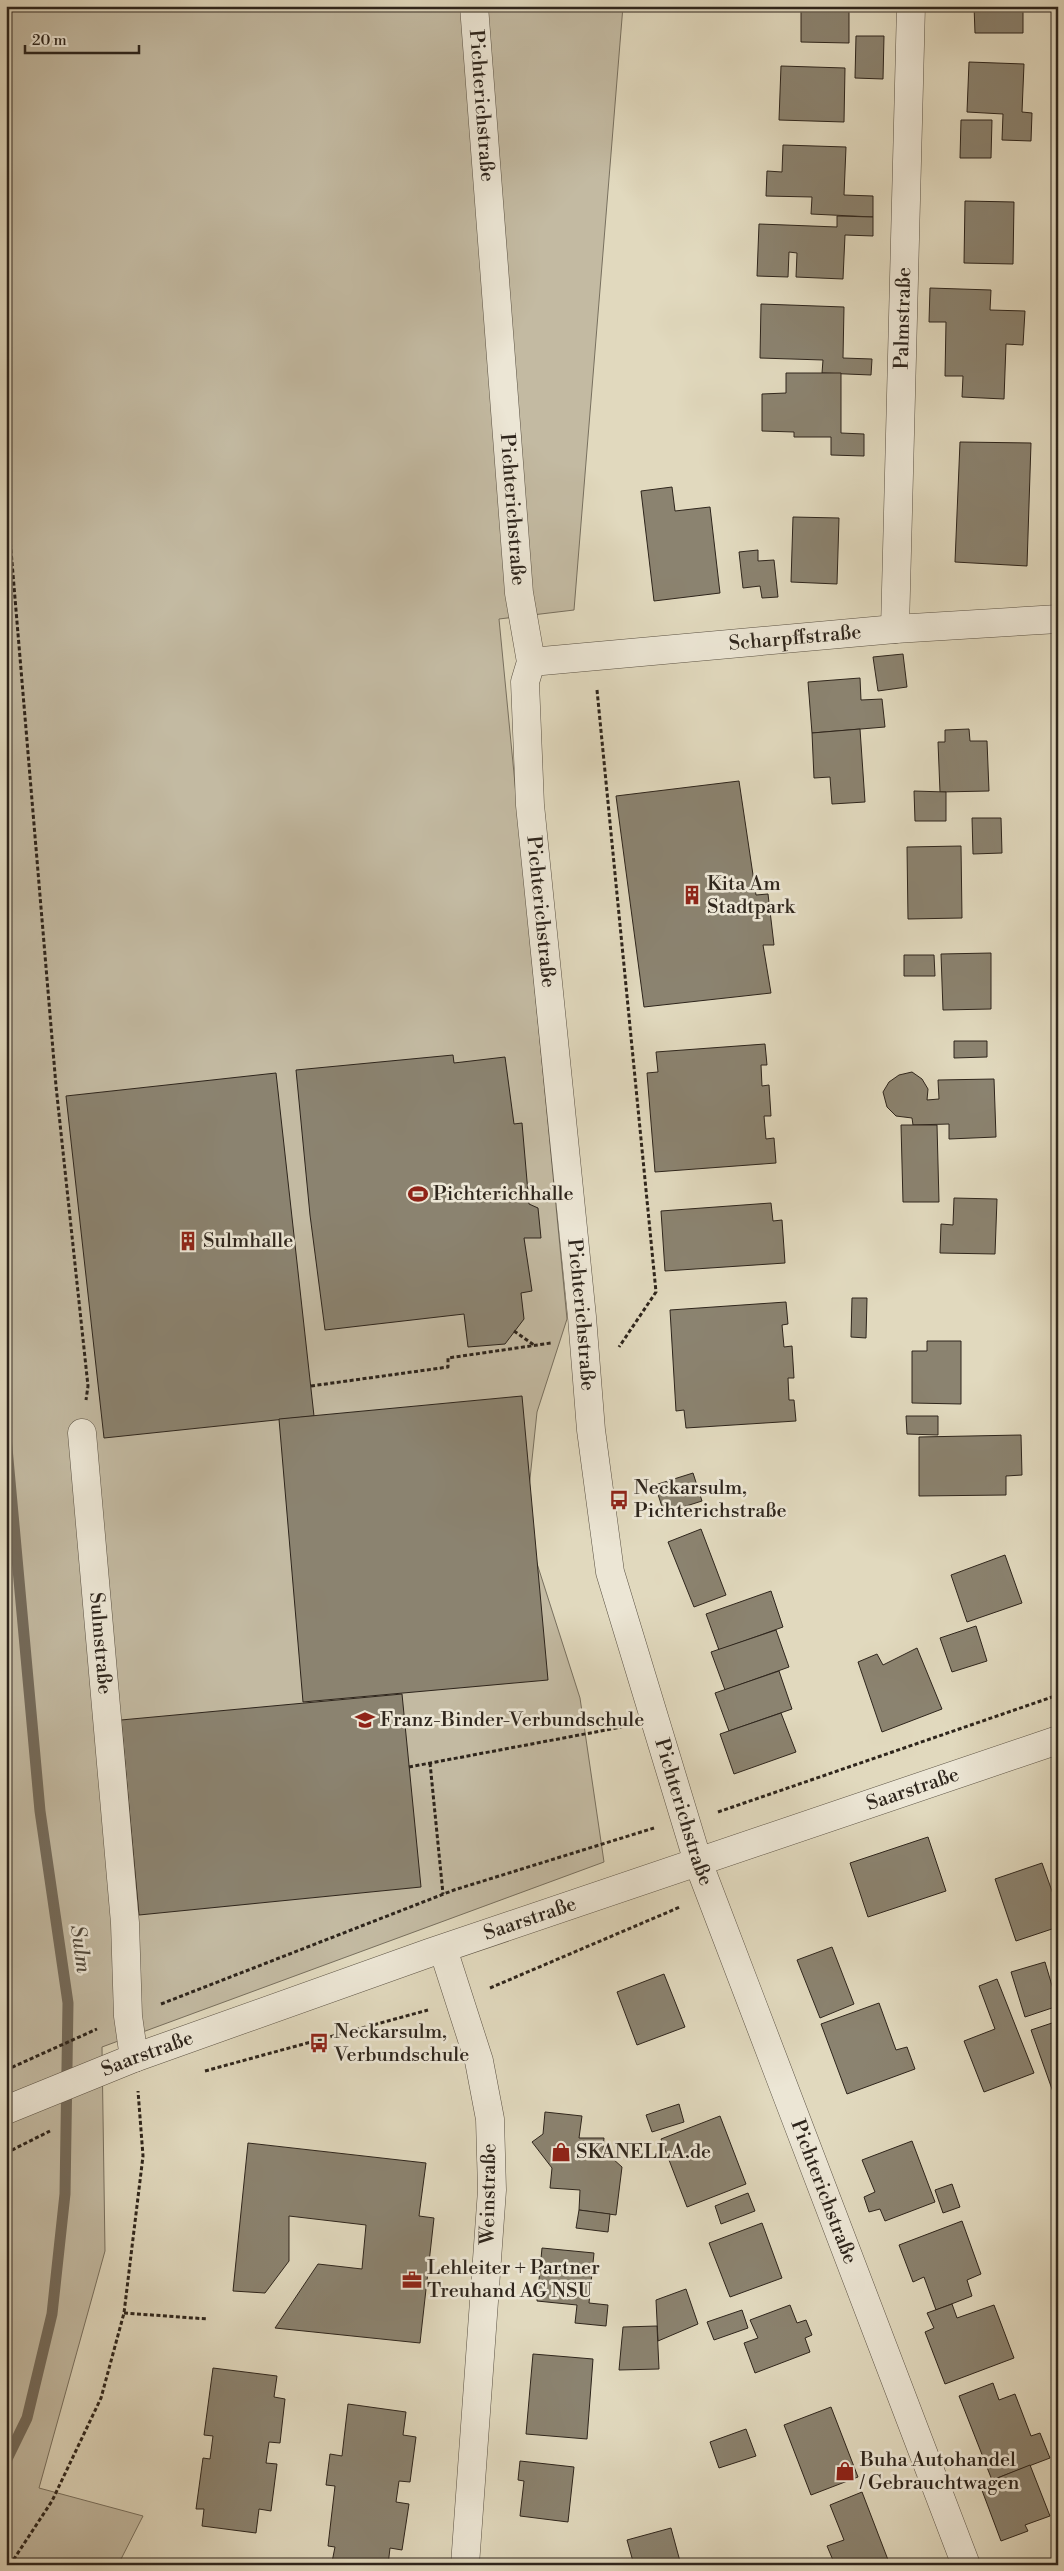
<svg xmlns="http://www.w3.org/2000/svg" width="1064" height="2571" font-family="'Libre Bodoni',serif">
<rect width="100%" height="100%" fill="#e1d9be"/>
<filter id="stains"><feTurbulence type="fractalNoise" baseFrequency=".004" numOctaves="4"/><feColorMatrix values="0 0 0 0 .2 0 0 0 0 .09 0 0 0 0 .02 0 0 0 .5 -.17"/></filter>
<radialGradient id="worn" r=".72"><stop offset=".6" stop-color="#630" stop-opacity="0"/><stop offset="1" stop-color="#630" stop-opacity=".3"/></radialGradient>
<!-- green -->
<path fill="#c3baa2" stroke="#78705f" d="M6,6H623L574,610L499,619L567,1319L537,1412L525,1526L580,1698L604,1862L102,2047L105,2251L39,2488L143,2516L118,2565H6Z"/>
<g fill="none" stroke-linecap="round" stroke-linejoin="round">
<!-- stream -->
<path stroke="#756c5c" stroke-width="11" d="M6,1437L40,1811L68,2003L65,2194L52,2314L27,2418L6,2461"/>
</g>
<!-- building -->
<g fill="#8b8370" stroke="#2e251c">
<path d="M801,6H849V43L801,42Z"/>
<path d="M974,6H1023V33H975Z"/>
<path d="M856,36H884L883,79L855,78Z"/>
<path d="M969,62L1024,64L1022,112L1032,113L1031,141L1002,140L1003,114L967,112Z"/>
<path d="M781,66L845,68L844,122L779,120Z"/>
<path d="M961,120H992L991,158H960Z"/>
<path d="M783,145L846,147L844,195L873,196V217L811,214L812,197L766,196L767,171L782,172Z"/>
<path d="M965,201L1014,202L1013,264L964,263Z"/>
<path d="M837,216L873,217V236L845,235L843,279L796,277L797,253L789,252L788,277L757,276L759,224L837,227Z"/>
<path d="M930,288L991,290L990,310L1025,311L1023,345L1006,344L1004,399L962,397L963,376H945L946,322H929Z"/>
<path d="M761,304L844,307L843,358L872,359L871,375L822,373L823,360L760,358Z"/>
<path d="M786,373H841V433L864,434V456L831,455V437H794V432L762,431V394L786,393Z"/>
<path d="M960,442L1031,443L1027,566L955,562Z"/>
<path d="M1056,477H1058V565H1055Z"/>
<path d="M672,487L675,511L710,507L720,593L654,601L641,491Z"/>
<path d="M793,517L839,518L837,584L791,582Z"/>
<path d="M758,550V561L774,560L778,597L762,598L760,586L743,588L739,552Z"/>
<path d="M903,654L907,687L878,691L873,657Z"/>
<path d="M860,678L861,700L882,699L885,727L812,733L808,682Z"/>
<path d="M860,729L865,802L832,804L830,777L814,778L812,733Z"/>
<path d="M969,729L970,741H987L989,791L940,792L938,742H945V730Z"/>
<path d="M739,781L756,895L768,894L774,945H763L771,993L644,1007L616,796Z"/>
<path d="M914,791L946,792V821H915Z"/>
<path d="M972,818H1001L1002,853L973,854Z"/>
<path d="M961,846L962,918L908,919L907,847Z"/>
<path d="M991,953V1009L943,1010L941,954Z"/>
<path d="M904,955H934L935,976H904Z"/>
<path d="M954,1041H987V1057L954,1058Z"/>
<path d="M765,1044L767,1065H761L762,1086L769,1085L771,1116H764L766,1139L774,1138L776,1163L655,1172L647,1073L658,1072L656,1052Z"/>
<path d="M453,1055L454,1063L505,1057L514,1124L522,1123L529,1204L538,1208L541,1238H524L532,1291L521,1293L524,1319L505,1344L468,1347L464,1314L325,1330L310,1215L296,1070Z"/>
<path d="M912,1072L922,1079L928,1089L927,1100L939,1099L938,1080L994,1079L996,1137L949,1139V1124L913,1125L912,1118L896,1116L887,1107L883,1092L889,1082L899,1075Z"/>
<path d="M276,1073L314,1416L104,1438L66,1096Z"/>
<path d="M901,1125H937L939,1202H903Z"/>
<path d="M954,1198L997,1199L995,1254L940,1253L941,1224L953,1225Z"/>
<path d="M771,1203L773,1221L782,1220L785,1263L665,1271L661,1211Z"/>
<path d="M852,1298H867L866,1338L851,1337Z"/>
<path d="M786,1302L788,1324L782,1325L784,1347L792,1346L794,1378H788L789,1400H794L796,1421L686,1428L684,1410L676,1411L670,1310Z"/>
<path d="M927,1341H961V1404L912,1403V1351H927Z"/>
<path d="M522,1396L548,1680L303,1702L279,1419Z"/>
<path d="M906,1416H938V1435L907,1434Z"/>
<path d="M1021,1435L1022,1475L1006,1476V1495L919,1496V1437Z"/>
<path d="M693,1473L702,1501L664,1513L655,1485Z"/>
<path d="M701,1529L726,1595L694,1607L668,1542Z"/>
<path d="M1005,1555L1022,1603L967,1622L951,1575Z"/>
<path d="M771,1591L783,1627L719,1650L706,1614Z"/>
<path d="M976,1626L987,1661L952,1672L940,1638Z"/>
<path d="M776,1630L789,1667L725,1690L711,1652Z"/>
<path d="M917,1648L942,1709L882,1732L858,1662L877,1654L883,1665Z"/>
<path d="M779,1671L792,1709L729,1731L715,1693Z"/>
<path d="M402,1694L421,1887L139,1915L121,1720Z"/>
<path d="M781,1713L796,1752L734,1774L720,1734Z"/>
<path d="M928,1837L946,1891L868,1917L850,1863Z"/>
<path d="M1042,1863L1058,1908V1927L1016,1941L995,1879Z"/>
<path d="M832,1947L854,2004L820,2018L797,1960Z"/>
<path d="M1045,1962L1058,2006L1025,2017L1011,1972Z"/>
<path d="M664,1974L685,2027L637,2045L617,1992Z"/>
<path d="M997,1979L1034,2073L984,2092L964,2041L995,2029L979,1986Z"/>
<path d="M879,2003L896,2050L907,2047L915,2069L847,2094L821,2024Z"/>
<path d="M1058,2021V2106L1031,2030Z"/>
<path d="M679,2104L684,2122L652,2132L646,2115Z"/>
<path d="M545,2112L582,2116L579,2138H604L603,2150L622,2167L616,2215L579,2210L580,2190L550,2188L552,2168L532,2142L543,2134Z"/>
<path d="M720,2116L746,2184L687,2207L661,2139Z"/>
<path d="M912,2141L935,2202L885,2221L880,2209L869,2212L864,2197L875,2192L862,2160Z"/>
<path d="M248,2143L426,2163L419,2216L434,2218L420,2343L275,2328L318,2264L362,2269L366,2225L289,2216V2261L265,2293L233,2291Z"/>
<path d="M952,2184L960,2207L943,2213L935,2190Z"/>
<path d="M748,2193L755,2211L721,2224L715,2206Z"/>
<path d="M579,2210L610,2214L608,2232L576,2228Z"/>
<path d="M962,2221L981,2274L967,2280L972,2296L936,2310L924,2277L913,2282L899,2245Z"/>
<path d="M762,2223L782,2278L730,2297L709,2243Z"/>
<path d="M542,2248L594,2253L589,2303L608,2305L606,2326L575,2323L577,2305L537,2301Z"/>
<path d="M686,2289L698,2324L658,2341L656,2300Z"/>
<path d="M952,2304L957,2318L994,2305L1014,2358L945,2384L925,2332L934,2328L927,2313Z"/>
<path d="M790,2305L797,2323L806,2320L812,2335L805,2338L810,2352L755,2373L744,2343L758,2338L750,2320Z"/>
<path d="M742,2310L748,2328L714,2340L707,2322Z"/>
<path d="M657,2326L659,2369L619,2370L623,2327Z"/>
<path d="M533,2354L593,2359L587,2439L526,2434Z"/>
<path d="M213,2368L277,2376L274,2397L285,2399L280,2443L269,2442L266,2463L277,2464L271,2511L259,2509L256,2533L202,2526L204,2509H196L203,2458L210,2459L213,2436L204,2435Z"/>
<path d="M993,2383L999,2400L1015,2394L1031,2436L1040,2433L1050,2458L992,2480L959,2396Z"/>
<path d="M348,2404L406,2412L403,2435L416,2437L410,2482L399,2481L396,2502L409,2504L402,2550L390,2548L388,2565L332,2562L335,2547L328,2546L335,2486L326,2485L330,2454L342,2456Z"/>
<path d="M831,2407L858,2477L811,2495L784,2425Z"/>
<path d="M746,2429L756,2456L719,2468L710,2442Z"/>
<path d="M520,2461L574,2467L568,2522L520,2516L524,2481L518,2480Z"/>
<path d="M1030,2465L1050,2516L1025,2525L1028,2531L1001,2541L980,2485Z"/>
<path d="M862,2492L890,2565H835L827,2546L844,2540L830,2505Z"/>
<path d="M671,2528L681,2565H634L627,2540Z"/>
</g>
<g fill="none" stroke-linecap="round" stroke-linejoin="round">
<defs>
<g id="minor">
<path id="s1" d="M474,6L519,593L531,662L525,682L530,805L582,1317L591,1430L610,1572L698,1862L966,2565"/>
<path id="s2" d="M895,629L911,6"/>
<path id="s3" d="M531,662L895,629L1058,619"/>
<path id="s4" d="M82,1433L125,1923L128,2016L134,2058"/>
<path d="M443,1949L479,2061L490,2119L492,2190L465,2565"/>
<path id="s5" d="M6,2110L134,2058L429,1953L1058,1740"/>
</g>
</defs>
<!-- minor casing -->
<use href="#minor" stroke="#5b5244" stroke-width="29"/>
<!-- path -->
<g stroke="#2e251c" stroke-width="3" stroke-dasharray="4 2.5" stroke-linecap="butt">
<path d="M6,10L62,6"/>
<path d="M6,491L56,1086L88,1386L86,1400"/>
<path d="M597,690L656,1292L619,1347"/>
<path d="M514,1331L534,1345"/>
<path d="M311,1386L448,1367V1358L551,1343"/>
<path d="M430,1763L443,1894"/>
<path d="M409,1767L622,1727"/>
<path d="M718,1812L1058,1695"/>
<path d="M490,1988L680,1907"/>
<path d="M161,2004L454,1890L654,1828"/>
<path d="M6,2070L97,2029"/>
<path d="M205,2071L428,2010"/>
<path d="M6,2153L50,2131"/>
<path d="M124,2313L208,2319"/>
<path d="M10,2565L52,2501L101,2398L124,2313L143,2156L138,2091"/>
</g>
<!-- minor -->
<use href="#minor" stroke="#ece6d5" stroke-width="28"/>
</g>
<!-- icons -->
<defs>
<symbol id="building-bare" viewBox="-9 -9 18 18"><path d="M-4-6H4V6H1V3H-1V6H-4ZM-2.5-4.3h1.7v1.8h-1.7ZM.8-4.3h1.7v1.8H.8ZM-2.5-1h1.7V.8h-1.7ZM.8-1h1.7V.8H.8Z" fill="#8f2418" stroke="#ece6d5" stroke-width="2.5" paint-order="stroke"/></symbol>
<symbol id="stadium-bare" viewBox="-9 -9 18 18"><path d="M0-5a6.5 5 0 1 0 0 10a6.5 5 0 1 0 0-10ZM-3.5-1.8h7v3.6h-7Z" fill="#8f2418" stroke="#ece6d5" stroke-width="2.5" paint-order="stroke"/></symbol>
<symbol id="bus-bare" viewBox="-9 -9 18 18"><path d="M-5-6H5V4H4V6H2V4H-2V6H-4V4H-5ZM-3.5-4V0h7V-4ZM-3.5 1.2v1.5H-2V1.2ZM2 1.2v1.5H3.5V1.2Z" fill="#8f2418" stroke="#ece6d5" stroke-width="2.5" paint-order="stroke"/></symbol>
<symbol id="school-bare" viewBox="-9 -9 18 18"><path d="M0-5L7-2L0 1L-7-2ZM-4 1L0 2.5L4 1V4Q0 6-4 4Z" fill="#8f2418" stroke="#ece6d5" stroke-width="2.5" paint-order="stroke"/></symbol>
<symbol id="shop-bare" viewBox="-9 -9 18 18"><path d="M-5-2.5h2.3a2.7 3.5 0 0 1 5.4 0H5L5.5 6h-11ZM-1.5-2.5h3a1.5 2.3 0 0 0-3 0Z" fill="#8f2418" stroke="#ece6d5" stroke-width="2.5" paint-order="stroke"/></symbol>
<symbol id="office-bare" viewBox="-9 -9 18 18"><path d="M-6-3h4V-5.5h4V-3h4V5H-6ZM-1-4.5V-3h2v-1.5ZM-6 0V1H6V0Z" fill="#8f2418" stroke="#ece6d5" stroke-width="2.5" paint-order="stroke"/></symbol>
</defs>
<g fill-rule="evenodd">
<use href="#building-bare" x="678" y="881" width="28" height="28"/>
<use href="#stadium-bare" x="404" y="1180" width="28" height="28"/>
<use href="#building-bare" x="174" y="1227" width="28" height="28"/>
<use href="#bus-bare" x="605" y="1486" width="28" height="28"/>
<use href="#school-bare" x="351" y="1706" width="28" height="28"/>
<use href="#bus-bare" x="305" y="2029" width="28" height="28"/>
<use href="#shop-bare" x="547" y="2138" width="28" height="28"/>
<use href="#office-bare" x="398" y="2266" width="28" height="28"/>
<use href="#shop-bare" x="831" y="2457" width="28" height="28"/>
</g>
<g text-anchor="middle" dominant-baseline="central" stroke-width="5" stroke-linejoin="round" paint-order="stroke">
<!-- street labels -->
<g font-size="20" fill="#2e251c" stroke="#ece6d5">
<text stroke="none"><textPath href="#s1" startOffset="100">Pichterichstraße</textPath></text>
<text stroke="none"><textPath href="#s2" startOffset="311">Palmstraße</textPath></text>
<text stroke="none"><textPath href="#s1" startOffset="505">Pichterichstraße</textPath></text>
<text stroke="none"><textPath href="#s3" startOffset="265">Scharpffstraße</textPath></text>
<text stroke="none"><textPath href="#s1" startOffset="910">Pichterichstraße</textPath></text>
<text stroke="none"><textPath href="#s1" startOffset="1315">Pichterichstraße</textPath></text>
<text stroke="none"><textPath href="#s4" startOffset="211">Sulmstraße</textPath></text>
<text stroke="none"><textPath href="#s5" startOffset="962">Saarstraße</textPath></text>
<text stroke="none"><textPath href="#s1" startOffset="1825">Pichterichstraße</textPath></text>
<text stroke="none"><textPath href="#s5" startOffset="558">Saarstraße</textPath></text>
<text stroke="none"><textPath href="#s5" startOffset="152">Saarstraße</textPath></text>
<text stroke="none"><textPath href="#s1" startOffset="2230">Pichterichstraße</textPath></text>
<text transform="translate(489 2194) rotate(-89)">Weinstraße</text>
</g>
<!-- poi labels -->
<g font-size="20" fill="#2e251c" stroke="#ece6d5" text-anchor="start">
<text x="707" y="884">Kita Am<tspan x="707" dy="23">Stadtpark</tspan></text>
<text x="433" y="1194">Pichterichhalle</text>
<text x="203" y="1241">Sulmhalle</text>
<text x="634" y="1488">Neckarsulm,<tspan x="634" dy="23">Pichterichstraße</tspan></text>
<text x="380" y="1720">Franz-Binder-Verbundschule</text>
<text x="334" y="2032">Neckarsulm,<tspan x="334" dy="23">Verbundschule</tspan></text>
<text x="576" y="2152">SKANELLA.de</text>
<text x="427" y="2268">Lehleiter + Partner<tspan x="427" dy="23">Treuhand AG NSU</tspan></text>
<text x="860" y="2460">Buha Autohandel<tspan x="860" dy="23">/ Gebrauchtwagen</tspan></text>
</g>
<!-- water labels -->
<g font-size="21" font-style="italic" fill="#51493c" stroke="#ece6d5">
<text transform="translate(80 1949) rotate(82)">Sulm</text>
</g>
</g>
<!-- margin -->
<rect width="1064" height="2571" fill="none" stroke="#e1d9be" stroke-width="25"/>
<rect x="8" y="8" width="1049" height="2556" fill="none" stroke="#2e251c" stroke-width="2.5"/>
<rect x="12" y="12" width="1039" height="2546" fill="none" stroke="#2e251c"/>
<!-- scale -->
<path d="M25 45v8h114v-8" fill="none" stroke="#2e251c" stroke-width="2.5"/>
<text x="32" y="45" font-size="15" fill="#2e251c" stroke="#ece6d5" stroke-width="4" paint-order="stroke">20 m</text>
<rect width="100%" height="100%" filter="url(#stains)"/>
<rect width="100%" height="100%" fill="url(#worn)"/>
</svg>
